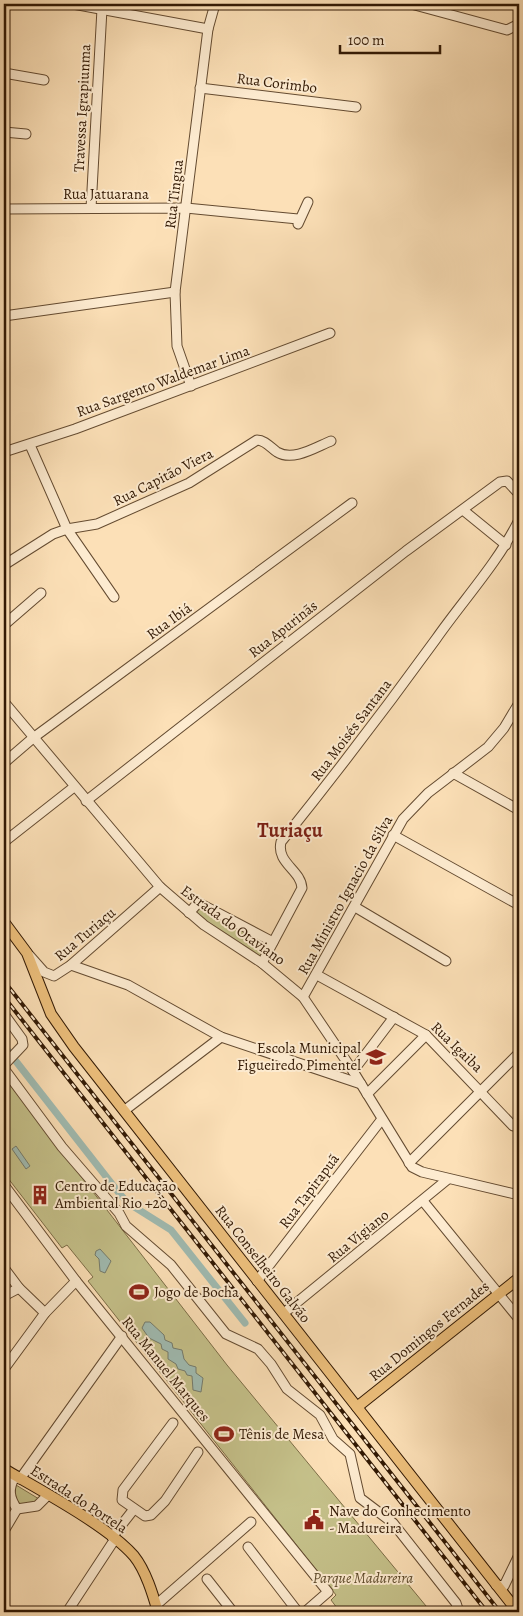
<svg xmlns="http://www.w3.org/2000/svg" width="523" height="1616" font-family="Alegreya,serif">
<rect width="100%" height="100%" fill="#fce0b7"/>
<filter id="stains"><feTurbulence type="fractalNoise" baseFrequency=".004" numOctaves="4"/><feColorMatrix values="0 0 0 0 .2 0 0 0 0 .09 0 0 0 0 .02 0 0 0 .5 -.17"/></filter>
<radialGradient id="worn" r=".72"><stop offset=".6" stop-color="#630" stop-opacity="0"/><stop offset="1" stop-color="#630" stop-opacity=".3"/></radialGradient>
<!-- green -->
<g fill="#c5c18a" stroke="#7c6d47">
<path d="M199,905L269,942L258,959L216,931L194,912Z"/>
<path d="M4,1077L227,1365L431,1612H340L331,1600L336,1595L88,1281L93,1277L67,1245L62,1248L4,1173Z"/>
<path d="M16,1485L39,1499L38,1502L21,1505L14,1497Z"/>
</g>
<!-- water -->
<g fill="#a0bcb3" stroke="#747b6d">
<path d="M16,1146L30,1166L26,1169L12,1149Z"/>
<path d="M100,1249L111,1261L105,1273L100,1271L99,1259L95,1255L96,1251Z"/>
<path d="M145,1322H150L164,1335L165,1340L172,1343L173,1348L182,1350L184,1359L189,1365L196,1367V1373L203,1378L201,1392L193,1390L192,1376L187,1375L185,1371L178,1369L176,1364L168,1359V1352L162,1349L161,1344L149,1338L142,1328Z"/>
</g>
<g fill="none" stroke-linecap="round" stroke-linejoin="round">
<!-- canal -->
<path stroke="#a0bcb3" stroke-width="7" d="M4,1046L119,1193L128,1203L171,1230L245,1323"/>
<defs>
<g id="minor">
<path d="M73,4L208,29"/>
<path d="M411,4L507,30L519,24"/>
<path d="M4,73L44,80"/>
<path d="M200,88L356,107"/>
<path d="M4,132L26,134"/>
<path d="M91,208L102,9"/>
<path d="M4,209L186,208L298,219"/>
<path d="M298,224L308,202"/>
<path d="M4,316L175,292"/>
<path d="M191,386L177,346L175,292L208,29L215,4"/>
<path d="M30,445L67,529L114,597"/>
<path d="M4,452L75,429L330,333"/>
<path d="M463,510L506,545"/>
<path d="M4,565L53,534L67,529L97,524L189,483L257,440C265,440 271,448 277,452C293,462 316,447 331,441"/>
<path d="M4,625L41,593"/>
<path d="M4,702L160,887L204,925L262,963L303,997L353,1071L412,1167L422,1172L519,1195"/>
<path d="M4,763L33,738L352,503"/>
<path d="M453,773L519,810"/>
<path d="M86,801L406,551L500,482L507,481L519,494"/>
<path d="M393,835L519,905"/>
<path d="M4,842L74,787"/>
<path d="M355,907L446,961"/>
<path d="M189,913L197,904H201L273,942"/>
<path d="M29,955L44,972L54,976L71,965L160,887"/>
<path d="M262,963L302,888C301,870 276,863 281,842C334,776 386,708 436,639C464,599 497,564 519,520"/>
<path d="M71,965L128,985L221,1037L361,1084"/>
<path d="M317,975L426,1035L513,1126"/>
<path d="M303,997L403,819L428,793L488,747L504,728L519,703"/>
<path d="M4,1014L22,1039L23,1045L5,1064V1070L62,1147L119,1213L126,1226L171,1265L226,1334L258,1349L271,1364L287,1389L320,1415L333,1439L350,1454L360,1498L393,1523L456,1603L459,1612"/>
<path d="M353,1071L394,1017"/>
<path d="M367,1094L426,1035"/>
<path d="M125,1110L221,1037"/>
<path d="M409,1163L519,1053"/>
<path d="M4,1185L76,1281L328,1592L305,1612"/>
<path d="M423,1201L519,1319"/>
<path d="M4,1268L19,1288L45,1313"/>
<path d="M257,1281L382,1119"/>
<path d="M4,1296L19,1288"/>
<path d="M284,1313L448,1179"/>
<path d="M4,1369L45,1313L76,1281"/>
<path d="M173,1423L123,1490L122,1500L145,1516L151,1515L165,1501L198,1452"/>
<path d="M15,1476C8,1489 9,1497 17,1509"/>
<path d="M20,1479L122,1336"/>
<path d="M17,1509L37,1506L48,1495"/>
<path d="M4,1531L17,1509"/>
<path d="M112,1537L134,1509"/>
<path d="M248,1547L298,1612"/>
<path d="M207,1579L233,1612"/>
<path d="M496,1585L504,1586L519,1555"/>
<path d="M156,1605L251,1522"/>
<path d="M67,1612L115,1539"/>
</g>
<g id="major">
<path d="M4,922L27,953L51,1014L74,1047L518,1612"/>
<path d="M357,1407L519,1278"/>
<path d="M4,1469C40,1490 108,1526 134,1556C146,1571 153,1595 158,1612"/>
</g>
</defs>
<!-- minor casing -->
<use href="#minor" stroke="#644b31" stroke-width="11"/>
<!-- major casing -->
<use href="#major" stroke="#321904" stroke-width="12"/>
<!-- minor -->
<use href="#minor" stroke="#fdebd0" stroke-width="9"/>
<!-- major -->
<use href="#major" stroke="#eec07c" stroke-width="10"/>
<defs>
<g id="rail">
<path d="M4,981L500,1612"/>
<path d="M4,997L487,1612"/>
</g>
</defs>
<!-- rail casing -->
<use href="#rail" stroke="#321904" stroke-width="4"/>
<!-- rail -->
<use href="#rail" stroke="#fdebd0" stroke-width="2" stroke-dasharray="5.5" stroke-linecap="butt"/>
</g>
<!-- icons -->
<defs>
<symbol id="school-bare" viewBox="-9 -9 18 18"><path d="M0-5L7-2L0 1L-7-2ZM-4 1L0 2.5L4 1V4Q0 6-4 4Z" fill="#8f2418" stroke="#fdebd0" stroke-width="2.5" paint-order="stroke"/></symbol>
<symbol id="building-bare" viewBox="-9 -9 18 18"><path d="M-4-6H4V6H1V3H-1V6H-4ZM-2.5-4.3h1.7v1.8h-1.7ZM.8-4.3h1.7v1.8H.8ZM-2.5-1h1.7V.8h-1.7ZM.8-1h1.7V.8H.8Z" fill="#8f2418" stroke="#fdebd0" stroke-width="2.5" paint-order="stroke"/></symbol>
<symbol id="stadium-bare" viewBox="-9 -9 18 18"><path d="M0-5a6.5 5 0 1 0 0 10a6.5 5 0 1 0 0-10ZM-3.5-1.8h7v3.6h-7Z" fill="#8f2418" stroke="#fdebd0" stroke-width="2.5" paint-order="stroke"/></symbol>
<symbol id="civic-bare" viewBox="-9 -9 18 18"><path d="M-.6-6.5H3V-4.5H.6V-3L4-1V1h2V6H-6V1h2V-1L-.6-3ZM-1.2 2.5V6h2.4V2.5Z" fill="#8f2418" stroke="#fdebd0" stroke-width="2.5" paint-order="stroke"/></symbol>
</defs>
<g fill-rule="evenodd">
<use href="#school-bare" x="362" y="1043" width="28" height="28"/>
<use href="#building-bare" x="26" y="1181" width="28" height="28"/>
<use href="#stadium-bare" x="125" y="1278" width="28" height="28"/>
<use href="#stadium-bare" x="210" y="1420" width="28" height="28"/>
<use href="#civic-bare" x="300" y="1506" width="28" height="28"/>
</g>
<g text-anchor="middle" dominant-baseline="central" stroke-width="4" stroke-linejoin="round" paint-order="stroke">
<!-- street labels -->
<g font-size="15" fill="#321904" stroke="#fdebd0">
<text transform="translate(277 83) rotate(7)">Rua Corimbo</text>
<text transform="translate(82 108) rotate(-87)">Travessa Igrapiunma</text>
<text x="106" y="194">Rua Jatuarana</text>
<text transform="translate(174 194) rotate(-83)">Rua Tingua</text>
<text transform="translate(163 381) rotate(-20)">Rua Sargento Waldemar Lima</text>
<text transform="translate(163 477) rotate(-27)">Rua Capitão Viera</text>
<text transform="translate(169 621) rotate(-36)">Rua Ibiá</text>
<text transform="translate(283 629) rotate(-38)">Rua Apurinãs</text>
<text transform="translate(351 730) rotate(-53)">Rua Moisés Santana</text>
<text transform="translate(345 895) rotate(-61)">Rua Ministro Ignacio da Silva</text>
<text transform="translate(233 925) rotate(36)">Estrada do Otaviano</text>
<text transform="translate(85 934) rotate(-40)">Rua Turiaçu</text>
<text transform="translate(457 1047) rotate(44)">Rua Igaiba</text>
<text transform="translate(309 1191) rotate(-53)">Rua Tapirapuã</text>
<text transform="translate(358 1236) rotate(-39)">Rua Vigiano</text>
<text transform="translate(263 1264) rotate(52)">Rua Conselheiro Galvão</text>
<text transform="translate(429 1331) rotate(-39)">Rua Domingos Fernades</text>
<text transform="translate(166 1369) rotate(51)">Rua Manuel Marques</text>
<text transform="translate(79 1499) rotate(33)">Estrada do Portela</text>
</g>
<!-- poi labels -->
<g font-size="15" fill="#321904" stroke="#fdebd0" text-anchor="start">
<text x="361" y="1048" text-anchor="end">Escola Municipal<tspan x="361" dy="17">Figueiredo Pimentel</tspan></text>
<text x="55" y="1186">Centro de Educação<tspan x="55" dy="17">Ambiental Rio +20</tspan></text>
<text x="154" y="1292">Jogo de Bocha</text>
<text x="239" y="1434">Tênis de Mesa</text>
<text x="329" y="1511">Nave do Conhecimento<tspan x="329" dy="17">- Madureira</tspan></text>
</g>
<!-- park labels -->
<g font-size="15" font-style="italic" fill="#5e4b2c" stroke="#fdebd0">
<text x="363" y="1578">Parque Madureira</text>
</g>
<!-- district labels -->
<g font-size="20" font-weight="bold" fill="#7a1f14" stroke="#fdebd0">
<text x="290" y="830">Turiaçu</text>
</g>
</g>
<!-- margin -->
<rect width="523" height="1616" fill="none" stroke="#fce0b7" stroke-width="20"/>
<rect x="5" y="5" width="513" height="1606" fill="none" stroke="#321904" stroke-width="2.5"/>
<rect x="10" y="10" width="503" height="1596" fill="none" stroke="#321904"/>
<!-- scale -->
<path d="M340 45v8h100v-8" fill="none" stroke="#321904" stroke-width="2.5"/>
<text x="348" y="45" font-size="15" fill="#321904" stroke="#fdebd0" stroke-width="4" paint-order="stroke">100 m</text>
<rect width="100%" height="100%" filter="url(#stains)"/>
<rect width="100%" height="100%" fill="url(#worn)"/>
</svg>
